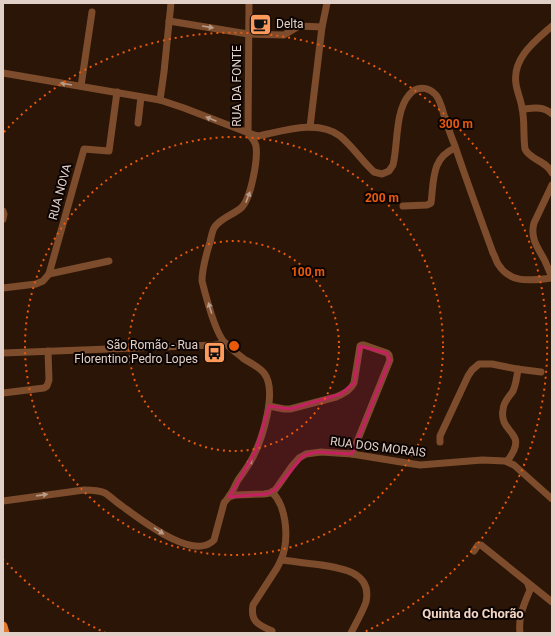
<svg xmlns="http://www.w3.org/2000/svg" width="555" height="636" font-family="Roboto,sans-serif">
<rect width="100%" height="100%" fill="#2a1507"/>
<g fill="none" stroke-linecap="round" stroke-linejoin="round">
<!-- minor -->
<g stroke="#7d4c2c" stroke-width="7">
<path d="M169,21L248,34L284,35L299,26L322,27"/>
<path d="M552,26C535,41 512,58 516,84C517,92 521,100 522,108C525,121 523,135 525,149C530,160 547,161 552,173"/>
<path d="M3,73L160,100L184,108L254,135L258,136C283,131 318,119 340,136C351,145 360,158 370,168L374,172L382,174L389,171L393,165C398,145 395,111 409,95C416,86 428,86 436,95C440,100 442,108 444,115C447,125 451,136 455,146C467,182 480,217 493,253C495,256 496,261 498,264C511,285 532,280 552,278"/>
<path d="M81,86L92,12"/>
<path d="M160,100L164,72L171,3"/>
<path d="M523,109C534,108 543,106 552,114"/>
<path d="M138,123L141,97"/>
<path d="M310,127L322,27L327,3"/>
<path d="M552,185L534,223C530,237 537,247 544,259C547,265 549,271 552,277"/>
<path d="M403,206L427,205L431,203C434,181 431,158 455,148"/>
<path d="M3,211L4,214L3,219"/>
<path d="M49,274L109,261"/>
<path d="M3,288L36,284L43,281L49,274L84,149L109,151L117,92"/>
<path d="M3,353L214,345L225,343"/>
<path d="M3,393L44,388L47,386L49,380L48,351"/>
<path d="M269,406L284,409H290L336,397C344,393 350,391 354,383L360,346L362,345H364L387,353L389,355L390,360L352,454"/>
<path d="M440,442V436L468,376L472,370L479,364H492L517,369L541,372"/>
<path d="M507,461C510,458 512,454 514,450C520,436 509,433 504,422C503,419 502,414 503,410C503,402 509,397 513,391C516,384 517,377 518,369"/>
<path d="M272,492C276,496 279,501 281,506C287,522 288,544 281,560C292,561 303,563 314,564C336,567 373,570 366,602C363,611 355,625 351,633"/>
<path d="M229,497L236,495L264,494L270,493L275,490L278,486L292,466L299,458L306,454L321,452L352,454L407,463L420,465L482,460L505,461L514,465L552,499"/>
<path d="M3,501L84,490C91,490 98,490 105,493C111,497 116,502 122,506C140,519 194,562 214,540L224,503C225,501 228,499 229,496C233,492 235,485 238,480C243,473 249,465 253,457C262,439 278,391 264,373C259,367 251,363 244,359C238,354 231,349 225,343C215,333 206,297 202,281C202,268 206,255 210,242C211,238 212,232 214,228C220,218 233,215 241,208C251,199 258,159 256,146C255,141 251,137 248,133L249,3"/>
<path d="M474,551L478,545H481L552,602"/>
<path d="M272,631C259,625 250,622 253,605L277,568L281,560"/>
<path d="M520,633C518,617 524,604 530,590L528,584"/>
</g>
<!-- major -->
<path stroke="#e17a2f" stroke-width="9" d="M3,626L5,633"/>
</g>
<!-- one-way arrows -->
<defs><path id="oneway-solid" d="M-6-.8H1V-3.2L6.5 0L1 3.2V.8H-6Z"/></defs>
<g fill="#b89b89">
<use href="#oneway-solid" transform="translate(208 27) rotate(9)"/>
<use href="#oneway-solid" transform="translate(66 84) rotate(-170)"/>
<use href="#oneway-solid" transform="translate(211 119) rotate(-157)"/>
<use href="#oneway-solid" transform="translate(248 197) rotate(-69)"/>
<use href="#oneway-solid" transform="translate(210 308) rotate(-107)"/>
<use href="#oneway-solid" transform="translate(249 464) rotate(-58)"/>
<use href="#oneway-solid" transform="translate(42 495) rotate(-8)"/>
<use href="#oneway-solid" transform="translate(159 531) rotate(33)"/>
</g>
<!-- marked area -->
<path fill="#c42160" fill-opacity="0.2" stroke="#c42160" stroke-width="3" stroke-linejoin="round" d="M360,346L387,353L390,360L352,454L316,452L303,456L275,490L267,494L229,497L256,450L269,406L290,409L341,394L354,383Z"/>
<!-- distance rings -->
<g fill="none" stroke="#e8590c" stroke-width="2" stroke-dasharray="2 4">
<circle cx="234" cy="346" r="105"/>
<circle cx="234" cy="346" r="209"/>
<path d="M106 633A314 314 0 0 1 4 560M4 132A314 314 0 1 1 362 633"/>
</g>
<!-- icons -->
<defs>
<symbol id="cafe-square" viewBox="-11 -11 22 22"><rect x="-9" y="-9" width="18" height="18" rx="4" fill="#ff9b5a" stroke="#0c0402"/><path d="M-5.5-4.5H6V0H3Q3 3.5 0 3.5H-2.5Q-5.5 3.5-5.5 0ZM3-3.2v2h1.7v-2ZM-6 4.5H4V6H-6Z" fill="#111"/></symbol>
<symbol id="bus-square" viewBox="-11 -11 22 22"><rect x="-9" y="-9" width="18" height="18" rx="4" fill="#ff9b5a" stroke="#0c0402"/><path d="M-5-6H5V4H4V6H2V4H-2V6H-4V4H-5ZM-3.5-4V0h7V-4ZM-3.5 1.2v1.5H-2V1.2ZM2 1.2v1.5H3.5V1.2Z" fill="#111"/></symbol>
</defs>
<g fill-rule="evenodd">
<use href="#cafe-square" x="248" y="12" width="25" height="25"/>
<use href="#bus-square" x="202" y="340" width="25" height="25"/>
</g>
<g text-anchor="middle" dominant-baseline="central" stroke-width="4" stroke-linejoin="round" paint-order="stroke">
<!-- poi labels -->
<g font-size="12" fill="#e0d0c7" stroke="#0c0402" text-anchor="start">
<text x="276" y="24">Delta</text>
<text x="198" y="345" text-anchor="end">São Romão - Rua<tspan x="198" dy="14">Florentino Pedro Lopes</tspan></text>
</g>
<!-- street labels -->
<g font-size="12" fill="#e0d0c7" stroke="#0c0402">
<text transform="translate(237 86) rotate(-90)">RUA DA FONTE</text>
<text transform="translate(60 192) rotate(-75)">RUA NOVA</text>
<text transform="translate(378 447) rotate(7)">RUA DOS MORAIS</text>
</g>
<!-- neighbourhood labels -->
<g font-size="13" font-weight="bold" fill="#f2d4c2" stroke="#0c0402">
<text x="473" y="613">Quinta do Chorão</text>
</g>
</g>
<circle cx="234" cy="346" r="6" fill="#e8590c" stroke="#0c0402" stroke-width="2"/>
<g font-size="12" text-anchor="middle" font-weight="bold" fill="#e8590c" stroke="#0c0402" stroke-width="4" stroke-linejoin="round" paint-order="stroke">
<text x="456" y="128">300 m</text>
<text x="382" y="202">200 m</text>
<text x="308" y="276">100 m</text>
</g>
<!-- border -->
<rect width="555" height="636" fill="none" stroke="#e0d0c7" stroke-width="8"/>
</svg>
